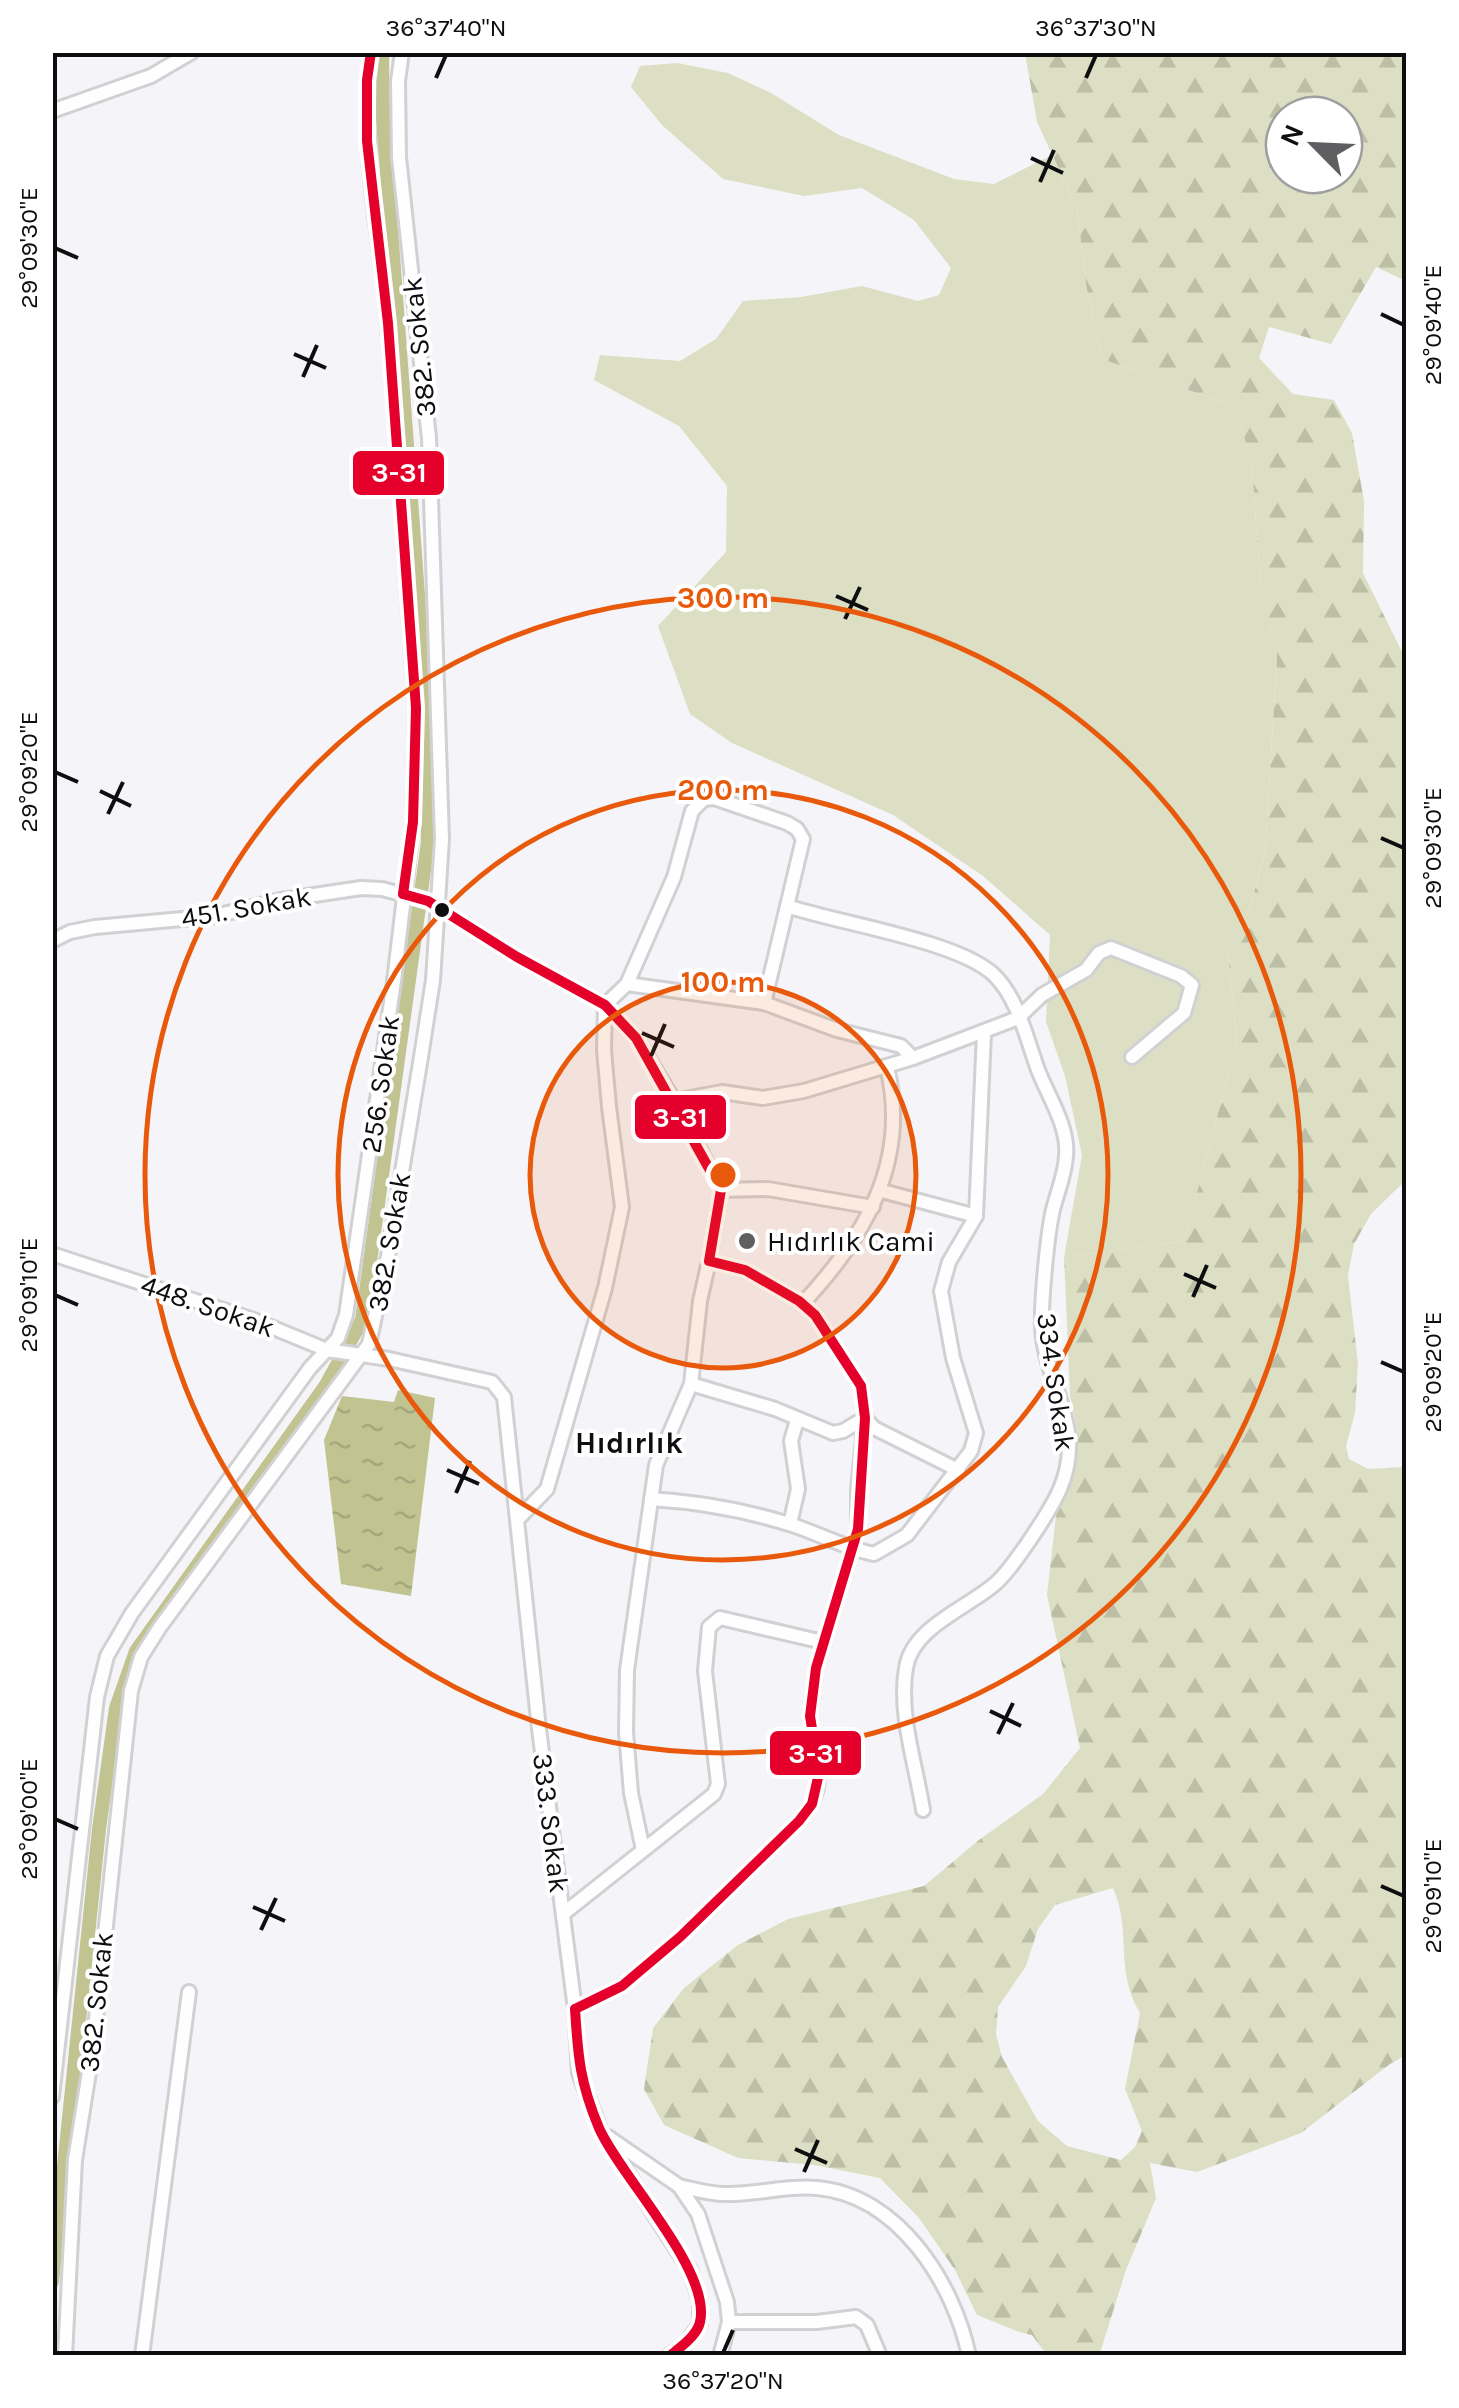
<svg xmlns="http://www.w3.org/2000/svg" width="1459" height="2408" font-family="Karla,sans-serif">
<defs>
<pattern id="forest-firs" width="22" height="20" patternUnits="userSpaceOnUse" patternTransform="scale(2.5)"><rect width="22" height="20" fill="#dcdfc3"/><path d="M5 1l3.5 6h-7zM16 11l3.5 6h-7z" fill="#bcbea6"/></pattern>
<pattern id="water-ripples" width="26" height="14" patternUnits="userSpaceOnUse" patternTransform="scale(2.5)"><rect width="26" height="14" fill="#c1c491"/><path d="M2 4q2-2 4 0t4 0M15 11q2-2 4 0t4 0" fill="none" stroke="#a5a77c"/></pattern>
</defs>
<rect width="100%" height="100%" fill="#f5f5f9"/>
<!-- green -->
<path fill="#dcdfc3" d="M677,63L728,73L771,93L839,135L954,179L994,184L1052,155L1077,208L1086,285L1102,359L1236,407L1252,466L1260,579L1277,655L1265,852L1249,910L1228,955L1237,1042L1184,1241L1064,1257L1082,1155L1065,1076L1046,1022L1050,935L983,876L893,815L732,743L690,714L658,626L726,552L727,486L679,426L594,380L600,355L680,361L716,339L743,301L801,297L862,286L918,301L939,295L951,268L914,220L862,188L804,196L723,179L662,125L631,87L640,66Z"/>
<!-- forest -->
<path fill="url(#forest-firs)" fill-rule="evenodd" d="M1025,53H1406V281L1376,267L1331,344L1269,327L1259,358L1293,394L1334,400L1352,433L1364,501L1363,573L1406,660V1180L1371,1214L1354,1244L1348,1276L1358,1364L1355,1413L1346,1446L1349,1459L1368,1469L1403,1467L1406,1462V2055L1390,2064L1301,2133L1197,2172L1150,2163L1156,2198L1126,2270L1099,2356L1047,2355L1032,2335L1019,2332L977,2315L955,2270L919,2218L880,2178L814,2165L738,2158L664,2125L644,2089L653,2028L684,1988L738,1945L788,1919L924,1886L979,1840L1043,1794L1080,1748L1047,1595L1056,1516L1073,1459L1077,1430L1070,1395L1064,1257L1184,1241L1237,1042L1228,955L1249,910L1265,853L1277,656L1260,579L1252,466L1236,407L1102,359L1086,285L1077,208L1037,122ZM1284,115H1344V175H1284ZM1113,1888C1132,1929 1114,1970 1140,2013L1125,2089L1142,2131L1135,2147L1121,2160L1067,2146L1038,2121L1002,2057L996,2034L998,2007L1026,1966L1038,1929L1055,1905Z"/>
<!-- water -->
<path fill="url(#water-ripples)" d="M398,1390L435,1398L411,1596L341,1584L324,1440L342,1396L394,1402Z"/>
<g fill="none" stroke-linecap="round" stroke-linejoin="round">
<!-- canal -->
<path stroke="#c1c491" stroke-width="14" d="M52,2282L99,1829L116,1708L136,1651L326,1385L362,1320L428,842L421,635L383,120L382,52"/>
<defs>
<g id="minor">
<path d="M52,111L151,76L192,52"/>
<path d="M787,906C837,923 959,941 994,975C1018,998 1027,1040 1038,1070C1048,1096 1069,1127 1066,1156C1065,1176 1056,1195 1052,1214C1047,1240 1041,1301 1042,1327C1045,1386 1087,1426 1060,1489C1051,1510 1013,1568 996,1583C968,1608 912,1627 906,1668C898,1713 916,1765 923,1810"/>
<path d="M52,941L70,932L95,927L215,916L281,900L361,888L382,889L428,901L517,957L605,1005L636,1038L674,1101L721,1190L709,1261L745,1270L799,1301L815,1315L861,1386L865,1418L858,1490V1529L816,1668L810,1716L819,1773L817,1788L812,1804L799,1821L680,1937L622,1986L575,2009"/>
<path d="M627,984L764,1003L837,1030L901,1046L913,1058"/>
<path d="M674,1101L722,1092L763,1098L804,1091L913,1058L1018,1018L1042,995L1086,970L1099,953L1111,948L1181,976L1192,985L1184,1013L1132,1057"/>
<path d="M721,1190L768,1189L873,1207"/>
<path d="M882,1191L976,1216"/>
<path d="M52,1254L254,1320L327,1350L389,1359L492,1382L504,1397L539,1729L575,2009L579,2073L601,2132L690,2270L700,2301V2324L686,2343L669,2356"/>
<path d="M802,1304C865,1237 910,1161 887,1067"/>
<path d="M691,1384L775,1409L833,1433L843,1431L865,1418L874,1428L958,1470"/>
<path d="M651,1499C699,1502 745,1510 792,1525C820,1534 845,1548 874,1554L907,1535L971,1451L976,1433L953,1358L941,1291L949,1262L976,1216L984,1033"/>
<path d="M518,1519L547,1489L605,1288L622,1207L609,1107L604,1050L605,1005L627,984L674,877L692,811L704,799L714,798L787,823L797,829L803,839L764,1003"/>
<path d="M790,1524L798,1489L791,1441L797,1420"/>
<path d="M643,1850L631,1793L626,1732L627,1670L656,1465L691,1384L700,1301L709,1261"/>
<path d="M563,1914L714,1794L718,1784L705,1671L709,1627L720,1618L823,1642"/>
<path d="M52,2097L97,1697L107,1656L132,1613L310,1368L338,1338L346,1315L394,981L413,822L416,708C406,581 399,453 388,326C381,236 358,143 371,52"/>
<path d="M608,2137L679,2186L698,2214L727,2302L729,2322L720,2356"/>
<path d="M679,2186C693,2189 709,2194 724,2194C756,2195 786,2185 817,2188C898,2195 954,2283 969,2356"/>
<path d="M729,2322H817L856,2317L867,2325L880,2356"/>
<path d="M65,2356L75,2160L93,2047L131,1691L141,1657L160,1627L369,1344L388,1256L421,1057L433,980L442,839L429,438L399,157L398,81L402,52"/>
<path d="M142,2356L189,1992"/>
</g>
</defs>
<!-- minor casing -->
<use href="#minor" stroke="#d1d1d3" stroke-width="18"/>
<!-- minor -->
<use href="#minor" stroke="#fefefe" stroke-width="12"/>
<defs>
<g id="bus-1">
<path d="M371,52L367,80V141L388,323L416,708L413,822L403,894"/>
<path d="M403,894L428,901L517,957L605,1005L636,1038L721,1190L709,1261L745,1270L799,1301L815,1315L861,1386L865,1418L858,1529L816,1668L810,1716L819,1773L812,1804L799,1821L680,1937L622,1986L575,2009"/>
<path d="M575,2009C578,2057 580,2083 599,2128C620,2176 712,2271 700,2322C697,2336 680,2347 670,2356"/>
</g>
</defs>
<!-- bus-1 casing -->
<use href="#bus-1" stroke="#fff" stroke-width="18"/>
<!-- bus-1 -->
<use href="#bus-1" stroke="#e4002b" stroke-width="10"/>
</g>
<!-- ticks -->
<path fill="none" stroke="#0e0e10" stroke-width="4" d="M436,78L446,55M1086,78L1096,55M1031,158L1063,173M1040,182L1054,150M55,248L78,258M1381,314L1404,325M294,354L326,368M303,377L317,345M836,596L868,610M845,619L860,587M55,772L78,782M100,791L131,806M108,814L123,782M1381,838L1404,848M642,1033L674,1047M651,1056L665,1024M1184,1274L1216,1288M55,1295L78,1305M1193,1297L1207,1265M1381,1362L1404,1372M447,1470L479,1484M456,1493L470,1461M990,1711L1021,1726M998,1734L1013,1703M55,1819L78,1829M1381,1886L1404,1896M253,1907L285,1921M261,1930L276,1898M795,2149L827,2163M804,2172L818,2140M723,2353L733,2330"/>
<!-- distance rings -->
<circle cx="723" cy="1175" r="193" fill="#e8590c" fill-opacity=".12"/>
<g fill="none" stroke="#e8590c" stroke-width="5">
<circle cx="723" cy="1175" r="193"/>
<circle cx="723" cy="1175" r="385"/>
<circle cx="723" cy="1175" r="578"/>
</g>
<!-- markers -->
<circle fill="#0e0e10" stroke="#fff" stroke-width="4" cx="442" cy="910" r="9"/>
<circle fill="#5f5f62" stroke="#fff" stroke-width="4" cx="747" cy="1241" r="10"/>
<g text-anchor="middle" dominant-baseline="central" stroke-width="8" stroke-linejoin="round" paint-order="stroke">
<!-- street labels -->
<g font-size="28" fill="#0e0e10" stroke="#fff">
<text transform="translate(419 347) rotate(-96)">382. Sokak</text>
<text transform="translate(246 907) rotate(-10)">451. Sokak</text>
<text transform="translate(380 1084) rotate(-82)">256. Sokak</text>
<text transform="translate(389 1242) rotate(-80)">382. Sokak</text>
<text transform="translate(208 1306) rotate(19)">448. Sokak</text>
<text transform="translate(1056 1382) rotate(82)">334. Sokak</text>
<text transform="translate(551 1823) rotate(83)">333. Sokak</text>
<text transform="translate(96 2002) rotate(-84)">382. Sokak</text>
</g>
<!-- poi labels -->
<g font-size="28" fill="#0e0e10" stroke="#fff" text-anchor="start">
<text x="767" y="1241">Hıdırlık Cami</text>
</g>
<!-- neighbourhood labels -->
<g font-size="30" font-weight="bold" fill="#0e0e10" stroke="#fff">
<text x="629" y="1443">Hıdırlık</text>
</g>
</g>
<circle cx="723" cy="1175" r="15" fill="#e8590c" stroke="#fff" stroke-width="5"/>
<g font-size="30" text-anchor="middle" font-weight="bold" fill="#e8590c" stroke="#fff" stroke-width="8" stroke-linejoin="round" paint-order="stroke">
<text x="723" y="608">300 m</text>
<text x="723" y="800">200 m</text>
<text x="723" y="992">100 m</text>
</g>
<g stroke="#fff" stroke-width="4">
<rect x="351" y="449" width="95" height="48" rx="10" fill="#e4002b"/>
<rect x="633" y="1093" width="95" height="48" rx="10" fill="#e4002b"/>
<rect x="768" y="1729" width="95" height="48" rx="10" fill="#e4002b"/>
</g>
<g font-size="28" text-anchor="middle" font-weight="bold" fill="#fff">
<text x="399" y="482">3-31</text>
<text x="680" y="1127">3-31</text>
<text x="816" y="1763">3-31</text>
</g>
<!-- border -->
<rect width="1459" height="2408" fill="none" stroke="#ffffff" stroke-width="110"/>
<!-- north arrow -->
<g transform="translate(1314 145) rotate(294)"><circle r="48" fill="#ffffff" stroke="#9f9f9f" stroke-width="2.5"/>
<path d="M0-8L18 38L0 25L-18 38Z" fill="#5f5f62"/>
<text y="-15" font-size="28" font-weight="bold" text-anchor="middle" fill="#0e0e10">N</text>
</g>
<rect x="55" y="55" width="1349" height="2298" fill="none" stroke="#0e0e10" stroke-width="4"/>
<g font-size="25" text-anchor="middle" fill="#0e0e10">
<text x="446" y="36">36°37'40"N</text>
<text x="1096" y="36">36°37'30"N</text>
<text transform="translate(28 248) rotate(-90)" y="9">29°09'30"E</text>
<text transform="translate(1432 325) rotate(-90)" y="9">29°09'40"E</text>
<text transform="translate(28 772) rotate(-90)" y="9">29°09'20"E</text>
<text transform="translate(1432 848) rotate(-90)" y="9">29°09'30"E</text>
<text transform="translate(28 1295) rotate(-90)" y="9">29°09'10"E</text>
<text transform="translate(1432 1372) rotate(-90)" y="9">29°09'20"E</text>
<text transform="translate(28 1819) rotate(-90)" y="9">29°09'00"E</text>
<text transform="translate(1432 1896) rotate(-90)" y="9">29°09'10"E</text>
<text x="723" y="2389">36°37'20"N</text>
</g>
</svg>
